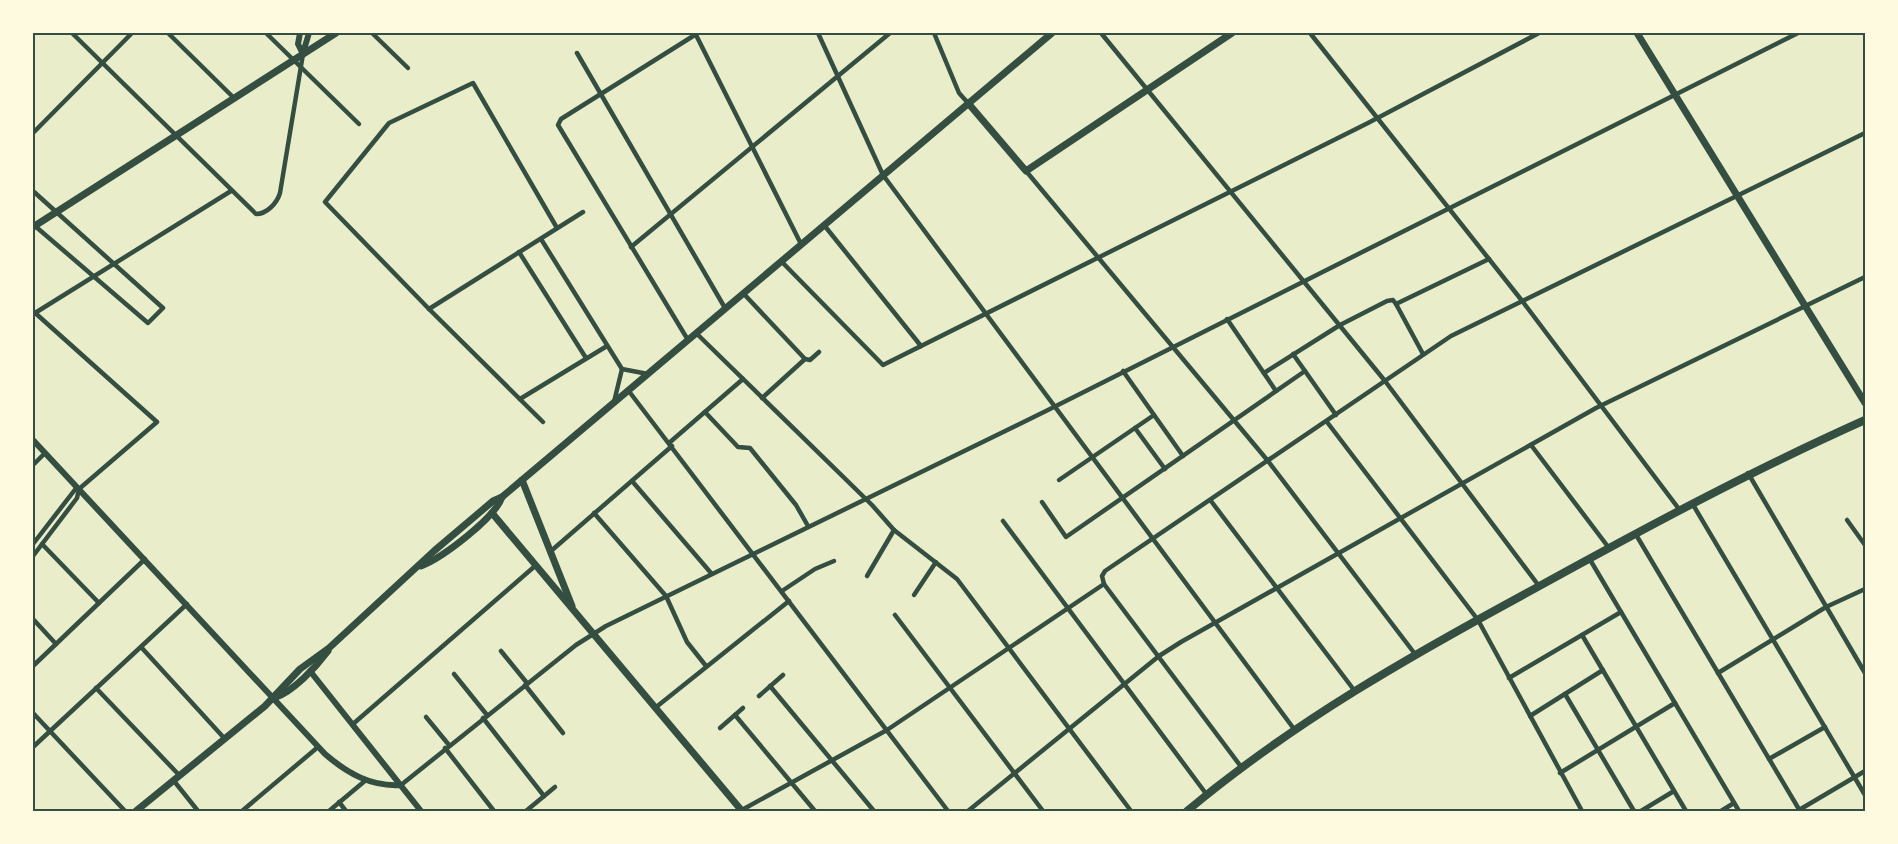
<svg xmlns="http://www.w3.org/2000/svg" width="1898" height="844" font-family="'Sofia Sans Condensed',sans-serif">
<rect width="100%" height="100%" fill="#e9edc9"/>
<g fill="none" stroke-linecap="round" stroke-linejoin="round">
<!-- minor -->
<g stroke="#344e41" stroke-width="4.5">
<path d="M72,33L256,214C267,214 277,203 280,193L303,54"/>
<path d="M168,33L234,98"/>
<path d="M266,33L359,124"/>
<path d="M372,33L408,68"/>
<path d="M695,33L801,244"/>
<path d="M818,33L883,175L1294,729"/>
<path d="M934,33L959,93L968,103"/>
<path d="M1101,33L1385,381L1539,586"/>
<path d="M1310,33L1523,302L1679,509"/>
<path d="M577,53L725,308"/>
<path d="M33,133L132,33"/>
<path d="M1026,171L1268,461L1415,654"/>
<path d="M33,191L163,308L148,323L35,226"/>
<path d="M824,225L921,346"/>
<path d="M541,239L622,369L648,374"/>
<path d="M631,247L890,33"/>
<path d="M519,252L586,358"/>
<path d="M781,261L883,365L1368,123L1539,33"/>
<path d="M743,293L805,359"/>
<path d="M1396,304L1423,354"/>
<path d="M429,309L583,212"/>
<path d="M33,311L157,422L79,489L77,498L33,556"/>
<path d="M35,313L231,191"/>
<path d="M1227,319L1276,391"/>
<path d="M696,333L872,505L894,530L957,579L1131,811"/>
<path d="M688,340L558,125L561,119L698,33"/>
<path d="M1293,354L1336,415"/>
<path d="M1123,371L1183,456"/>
<path d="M1264,373L1340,325L1387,301L1393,300L1396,304L1489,259"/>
<path d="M628,390L948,811"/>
<path d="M762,398L805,359L810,360L819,352"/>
<path d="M520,399L607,346"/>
<path d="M614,402L622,369"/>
<path d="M705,412L738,447L750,448L796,505L808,526"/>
<path d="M543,422L429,309L325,202L389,123L473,83L557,228"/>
<path d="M1327,422L1478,620L1582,811"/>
<path d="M1135,428L1165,469"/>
<path d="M669,443L743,379"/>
<path d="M1531,445L1609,548"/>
<path d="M33,465L45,453"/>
<path d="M1748,473L1865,673"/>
<path d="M1059,480L1154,415"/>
<path d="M632,481L711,573"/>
<path d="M1211,501L1354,690"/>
<path d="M1042,502L1066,537L1305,371"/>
<path d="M1692,503L1865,795"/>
<path d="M594,513L666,596L687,642L706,666"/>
<path d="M1847,520L1865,545"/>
<path d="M1003,521L1207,795"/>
<path d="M1635,533L1800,811"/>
<path d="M33,544L77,487"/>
<path d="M42,544L99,603"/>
<path d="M551,551L672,446"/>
<path d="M1589,558L1739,811"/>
<path d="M867,576L894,530"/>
<path d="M782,591L815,569L834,561"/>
<path d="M914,595L936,562"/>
<path d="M895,615L1043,811"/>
<path d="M33,619L56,644"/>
<path d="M1582,635L1686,811"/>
<path d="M141,647L225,739"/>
<path d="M501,651L527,683"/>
<path d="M33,666L145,559"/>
<path d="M1718,673L1826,607L1865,589"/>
<path d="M454,674L487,715"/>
<path d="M1509,678L1621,612"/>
<path d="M525,685L563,733"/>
<path d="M770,686L874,811"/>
<path d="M96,688L180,776"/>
<path d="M1565,694L1634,811"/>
<path d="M759,696L783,675"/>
<path d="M655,708L789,601"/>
<path d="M33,713L125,811"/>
<path d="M735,715L815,811"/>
<path d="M1530,716L1603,670"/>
<path d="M426,717L449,745"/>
<path d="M483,718L544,796"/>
<path d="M353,724L535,566"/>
<path d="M720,728L743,708"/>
<path d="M33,747L187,604"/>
<path d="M445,748L494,811"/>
<path d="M1769,759L1825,727"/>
<path d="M1242,768L1104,584L1102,576L1105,571L1451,336L1865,133"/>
<path d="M1560,773L1675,703"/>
<path d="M174,781L198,811"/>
<path d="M401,785L576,645L606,626L1046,411L1798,33"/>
<path d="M339,802L346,811"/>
<path d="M1799,810L1865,771"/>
<path d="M242,811L318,747"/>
<path d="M329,811L366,780"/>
<path d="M526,811L555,787"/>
<path d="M740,811L887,730L1104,584"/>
<path d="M968,811L1159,656L1181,642L1596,408L1865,277"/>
<path d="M1641,811L1674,791"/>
<path d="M1721,811L1734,803"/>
</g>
<!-- tertiary -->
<g stroke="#344e41" stroke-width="6">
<path d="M300,33L298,44L303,54"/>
<path d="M303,53L309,33"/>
<path d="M33,440L325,754C347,773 371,787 401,785"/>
<path d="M310,671L421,811"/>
</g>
<!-- secondary -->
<g stroke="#344e41" stroke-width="7">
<path d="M1637,33L1865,403"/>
<path d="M968,103L1026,171L1232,33"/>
<path d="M33,227L336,33"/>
<path d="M522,480L572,606"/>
<path d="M492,513L742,811"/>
<path d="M421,566C442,558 495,518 502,497"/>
<path d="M274,698C293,692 316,667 328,651"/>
<path d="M136,811L265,706L300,669L329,648L434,551L493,501L502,497L1052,33"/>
</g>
<!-- primary -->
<path stroke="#344e41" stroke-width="8" d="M1187,811C1293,722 1412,655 1534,589C1643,529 1751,471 1865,420"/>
</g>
<!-- border -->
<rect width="1898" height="844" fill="none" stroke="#fefae0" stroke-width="69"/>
<rect x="34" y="34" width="1830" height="776" fill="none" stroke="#344e41" stroke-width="2"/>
</svg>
